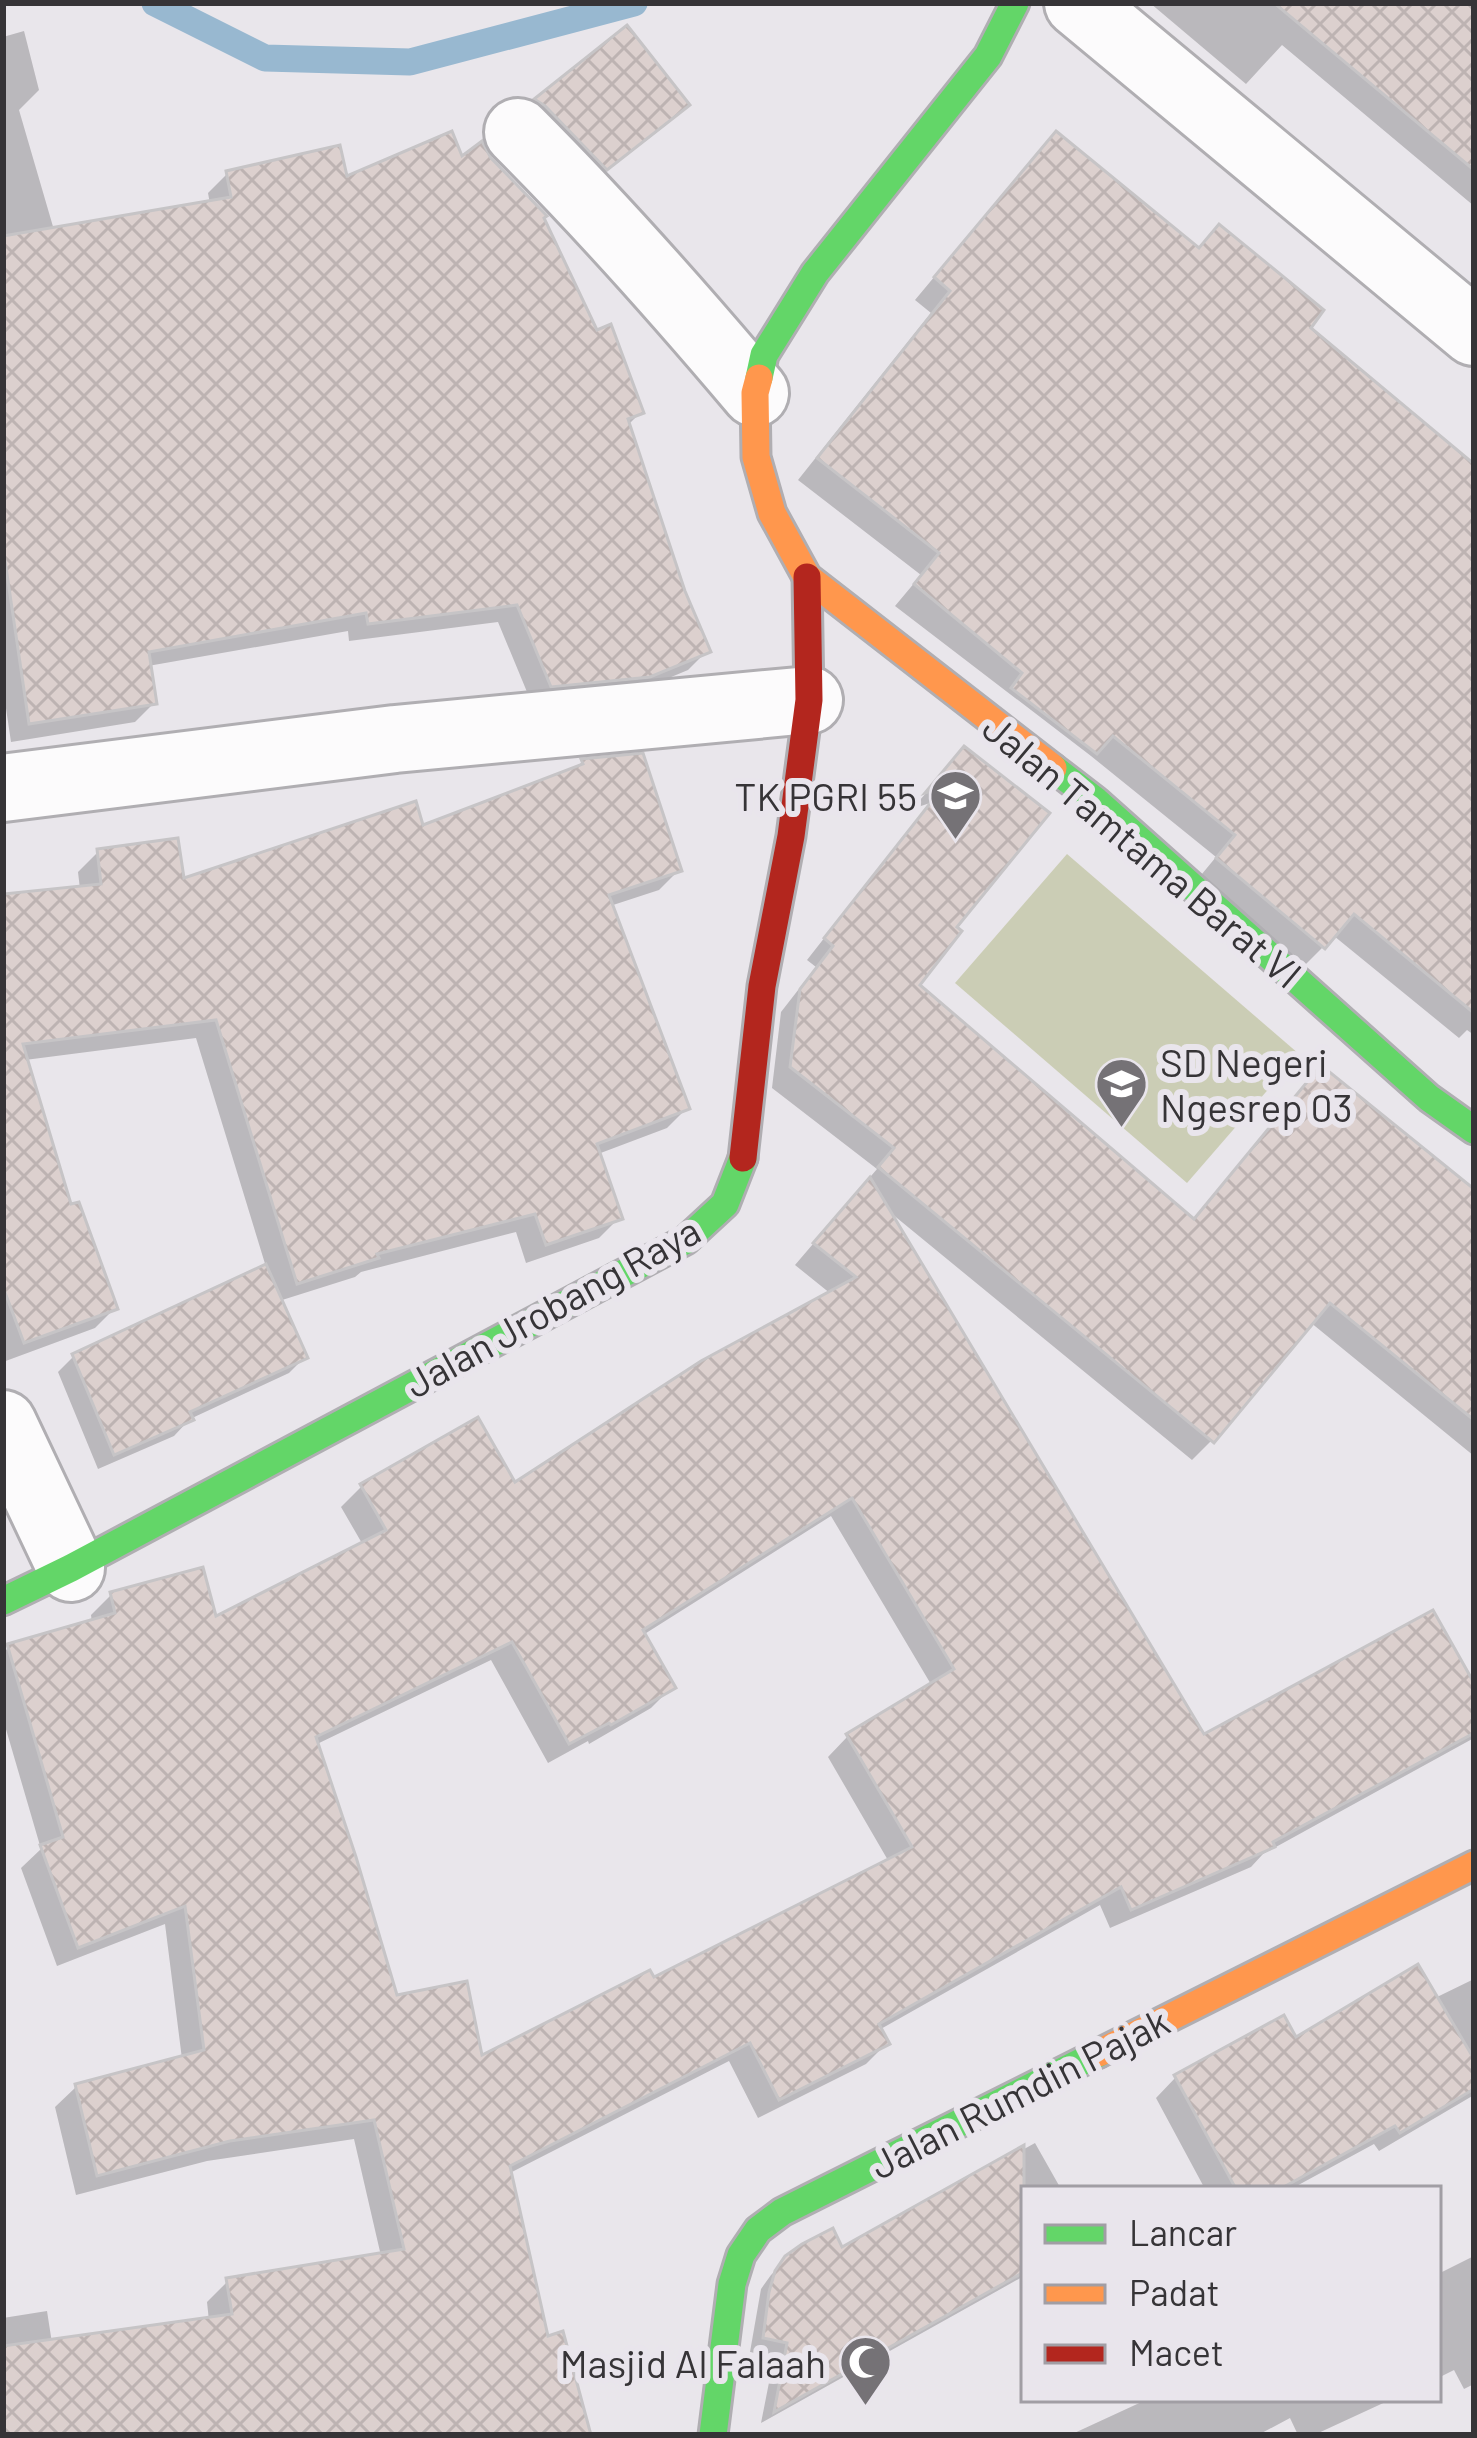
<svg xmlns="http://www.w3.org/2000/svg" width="1477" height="2438" font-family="Barlow,sans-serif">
<defs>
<pattern id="building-cross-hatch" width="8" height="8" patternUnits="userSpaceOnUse" patternTransform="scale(3)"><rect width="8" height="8" fill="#dcd0ce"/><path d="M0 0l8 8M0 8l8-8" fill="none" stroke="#bdb3b2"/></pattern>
</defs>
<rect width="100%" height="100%" fill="#e9e6eb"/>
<!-- green -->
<path fill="#cbcdb5" d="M1067,854L1299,1054L1187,1183L955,983Z"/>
<!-- shadow -->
<g fill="#0003" fill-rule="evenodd">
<path d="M1150,3H1474V206L1282,45L1246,84Z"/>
<path d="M627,29L686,105L666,125L585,188L517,121L536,101Z"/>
<path d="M24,31L39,90L19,110L54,230L210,204L208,193L227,174L344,180L461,161L489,160L541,218L595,334L640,413L627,426L682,592L707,651L688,670L628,695L532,704L498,622L349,641L348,631L148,666L154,703L135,722L11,742L3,688V37Z"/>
<path d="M1035,156L1197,250L1306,328L1474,468V1035L1467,1030L1459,1038L1334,936L1302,968L1197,880L1216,857L1091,756L895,606L921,575L798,480L931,313L915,300Z"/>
<path d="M964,750L953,927L916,985L1192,1222L1302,1088L1321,1069L1474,1203V1456L1310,1322L1211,1441L1192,1460L886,1209L1203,1738L1474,1689V1738L1263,1854L1251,1867L1110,1928L1100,1905L879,2030L886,2044L866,2064L758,2118L729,2061L508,2174L546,2339L588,2435H3V2318L47,2311L52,2343L209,2321L207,2302L228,2281L381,2256L354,2139L207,2161L76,2195L55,2107L76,2087L182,2059L165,1924L57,1966L21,1868L41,1849L3,1719V1653L9,1647L92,1623L91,1615L111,1595L214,1620L363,1545L341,1507L362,1486L514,1487L831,1294L795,1265L877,1169L772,1088L781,1012L816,967L807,960L930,803L912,809ZM831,1516L932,1686L848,1736L828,1757L889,1862L653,1981L480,2060L395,1998L315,1745L491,1660L548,1763L588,1741L589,1744L651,1708L672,1687L643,1635Z"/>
<path d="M582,762L679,870L659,890L610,906L687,1108L667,1128L598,1154L619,1218L599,1238L526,1263L516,1232L361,1272L355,1277L279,1301L305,1357L289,1373L190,1419L174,1436L98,1469L58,1372L74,1356L266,1267L196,1038L25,1060L69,1208L115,1308L95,1328L3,1362V897L80,889L78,872L98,852L181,882L422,829L574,770Z"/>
<path d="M1474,1979V2095L1379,2151L1374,2144L1291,2189H1205L1156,2098L1176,2077L1435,1998Z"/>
<path d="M1035,2143L1061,2189H1024V2276L761,2423L774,2357L750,2352L761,2289L771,2275L787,2259L841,2251Z"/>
<path d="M1474,2256V2384L1464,2389L1454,2370L1438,2378V2274Z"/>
<path d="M1148,2399H1392L1314,2435H1298L1290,2418L1258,2435H1070Z"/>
</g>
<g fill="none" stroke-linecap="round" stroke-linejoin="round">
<!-- stream -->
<path stroke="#98b8d0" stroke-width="27" d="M155,3L265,58L410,62L634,3"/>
</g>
<!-- building -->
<g fill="url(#building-cross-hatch)" stroke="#c6c4c6" stroke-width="3" fill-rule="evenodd">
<path d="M1274,3H1474V170Z"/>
<path d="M627,25L690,105L607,170L545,106L534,99Z"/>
<path d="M452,131L462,156L482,141L491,158L547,216L544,218L597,330L611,324L644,413L628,419L685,591L711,652L650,677L551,687L517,605L368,624L366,613L149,652L157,704L29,724L3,547V236L231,197L226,171L340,145L347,176Z"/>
<path d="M1056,131L1199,248L1219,224L1324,310L1311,328L1474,464V1013L1354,914L1325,949L1216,858L1235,835L1113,736L1097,754L1011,688L1022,673L914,584L939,553L817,458L950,291L934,277Z"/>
<path d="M964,746L1050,813L957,927L962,931L920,985L1194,1219L1321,1065L1474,1189V1420L1330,1303L1214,1443L878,1167L894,1148L790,1067L800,989L833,946L824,938L943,787L925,793Z"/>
<path d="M643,753L682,871L609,895L690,1109L597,1144L623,1219L546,1245L535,1214L377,1254L379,1258L297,1284L216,1020L23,1044L71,1204L79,1202L118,1309L24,1343L3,1287V894L101,884L97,849L178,838L184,878L416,801L423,825L583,764L581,759Z"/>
<path d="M870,1177L1204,1734L1433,1610L1474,1683V1733L1273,1842L1275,1847L1131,1910L1121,1887L879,2024L890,2044L779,2100L750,2043L510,2166L548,2336L563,2331L591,2435H3V2346L232,2314L226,2278L404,2249L374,2120L230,2141L97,2176L75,2084L204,2050L185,1906L78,1948L40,1845L63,1837L7,1644L115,1613L110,1592L203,1567L216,1616L386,1530L360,1484L478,1417L515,1482L701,1361L856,1277L813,1243ZM852,1498L954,1669L846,1734L912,1847L654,1977L650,1970L482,2055L467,1981L397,1995L356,1857L316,1737L512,1642L569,1744L609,1723L611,1725L676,1688L643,1630Z"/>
<path d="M266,1264L308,1358L190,1412L194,1420L114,1455L72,1354Z"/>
<path d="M1418,1964L1474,2059V2089L1400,2133L1395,2126L1280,2189H1236L1174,2075L1284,2015L1296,2037Z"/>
<path d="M1024,2145V2272L774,2412L787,2343L763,2338L769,2292L775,2271L785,2256L802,2244L833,2228L842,2247Z"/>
</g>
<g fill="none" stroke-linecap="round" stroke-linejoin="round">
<defs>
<g id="street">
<path d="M1078,3L1474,332"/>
<path d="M518,132C602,216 679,303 755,393"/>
<path d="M3,788L395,739L809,700"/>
<path d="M3,1424L71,1568"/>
</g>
<g id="fast">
<path d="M759,378L764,355L815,273L988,56L1015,3"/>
<path d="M1053,768L1096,801L1429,1098L1474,1130"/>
<path d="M3,1601L71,1568L686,1240L725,1204L743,1158"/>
<path d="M713,2435L732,2284L741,2255L758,2230L782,2212L1099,2053"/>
</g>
<g id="slow">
<path d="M759,378L755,393L756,457L772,513L807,577L1053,768"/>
<path d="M1099,2053L1474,1865"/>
</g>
<path id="jam" d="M743,1158L762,986L791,836L809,700L807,577"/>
</defs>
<!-- street casing -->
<use href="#street" stroke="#b0aeb2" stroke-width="72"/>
<!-- fast casing -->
<use href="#fast" stroke="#b0aeb2" stroke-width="33"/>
<!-- slow casing -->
<use href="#slow" stroke="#b0aeb2" stroke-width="33"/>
<!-- jam casing -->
<use href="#jam" stroke="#b0aeb2" stroke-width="33"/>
<!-- street -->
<use href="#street" stroke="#fcfbfc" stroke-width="66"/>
<!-- fast -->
<use href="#fast" stroke="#63d668" stroke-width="27"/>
<!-- slow -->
<use href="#slow" stroke="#ff974d" stroke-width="27"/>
<!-- jam -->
<use href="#jam" stroke="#b3261e" stroke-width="27"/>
</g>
<!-- icons -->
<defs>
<symbol id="school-pin" viewBox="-11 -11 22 30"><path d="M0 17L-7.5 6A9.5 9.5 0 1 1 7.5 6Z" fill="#757276" stroke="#e9e5ec"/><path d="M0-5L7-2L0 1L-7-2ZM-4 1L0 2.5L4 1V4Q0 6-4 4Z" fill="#fff"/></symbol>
<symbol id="mosque-pin" viewBox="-11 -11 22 30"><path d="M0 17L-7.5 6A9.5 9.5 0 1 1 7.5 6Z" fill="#757276" stroke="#e9e5ec"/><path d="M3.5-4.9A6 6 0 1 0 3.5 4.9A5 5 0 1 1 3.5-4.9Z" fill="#fff"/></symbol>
</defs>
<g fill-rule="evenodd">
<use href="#school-pin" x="926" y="766" width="59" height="81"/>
<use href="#school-pin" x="1092" y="1054" width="59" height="81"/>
<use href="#mosque-pin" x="836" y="2332" width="59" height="81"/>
</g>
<g text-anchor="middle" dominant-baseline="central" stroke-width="12" stroke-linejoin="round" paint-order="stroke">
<!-- poi labels -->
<g font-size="39" fill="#363437" stroke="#e9e5ec" text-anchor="end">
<text x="917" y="795">TK PGRI 55</text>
<text x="1160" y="1061" text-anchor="start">SD Negeri<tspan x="1160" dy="45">Ngesrep 03</tspan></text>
<text x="826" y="2362">Masjid Al Falaah</text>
</g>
<!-- street labels -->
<g font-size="39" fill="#363437" stroke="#e9e5ec">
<text transform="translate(1143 850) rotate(40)">Jalan Tamtama Barat VI</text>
<text transform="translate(552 1306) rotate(-29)">Jalan Jrobang Raya</text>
<text transform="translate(1019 2092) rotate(-27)">Jalan Rumdin Pajak</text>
</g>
</g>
<!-- border -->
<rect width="1477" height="2438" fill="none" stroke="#363437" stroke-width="12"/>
<!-- legend -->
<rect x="1021" y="2186" width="420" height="216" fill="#e9e5ec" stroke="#a19ea4" stroke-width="3"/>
<rect x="1045" y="2225" width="60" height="18" fill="#63d668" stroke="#a19ea4" stroke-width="3"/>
<text x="1129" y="2246" font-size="36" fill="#363437">Lancar</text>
<rect x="1045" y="2285" width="60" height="18" fill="#ff974d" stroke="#a19ea4" stroke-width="3"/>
<text x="1129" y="2306" font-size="36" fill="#363437">Padat</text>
<rect x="1045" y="2345" width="60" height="18" fill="#b3261e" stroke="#a19ea4" stroke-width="3"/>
<text x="1129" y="2366" font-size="36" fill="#363437">Macet</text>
</svg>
